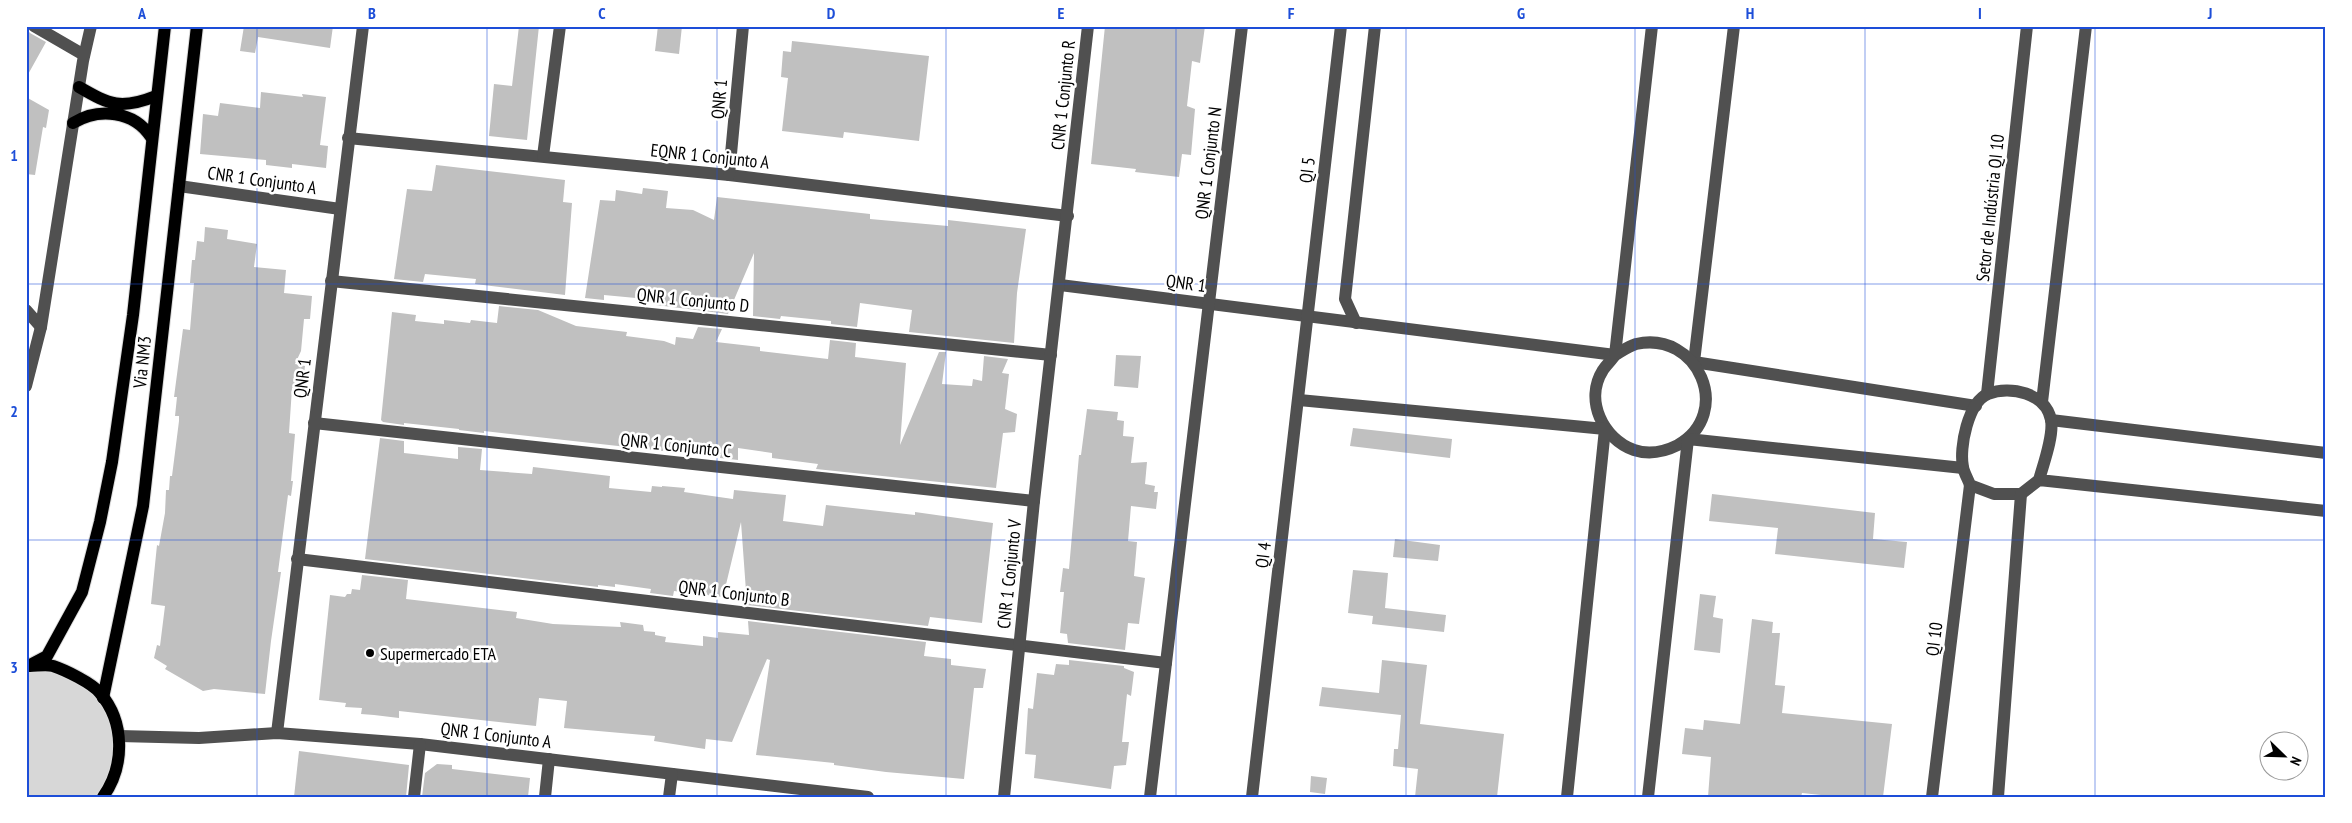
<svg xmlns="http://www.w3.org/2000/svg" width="2352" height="823" font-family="'PT Sans Narrow',sans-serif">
<rect width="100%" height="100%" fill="#fff"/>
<!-- green -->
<path fill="#d7d7d7" d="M52,666L100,693L120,744L103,797H26V667Z"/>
<!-- building -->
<g fill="#c0c0c0">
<path d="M244,26H333L330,48L258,37L255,53L240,51Z"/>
<path d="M519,26H539L527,140L489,136L494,84L512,86Z"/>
<path d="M658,26H682L679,54L655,51Z"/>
<path d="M1105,26H1205L1200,63L1192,61L1187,106L1195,109L1191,155L1182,154L1179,177L1135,172L1136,169L1091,164Z"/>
<path d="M26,28L30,33L46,42L26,78Z"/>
<path d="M792,41L929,56L919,141L844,132L843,138L782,131L788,78L781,77L783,51L791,52Z"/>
<path d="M261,92L303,97L302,94L326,97L320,145L328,146L326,168L292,164V168L266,165V160L200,154L203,114L218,116L220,103L260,108Z"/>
<path d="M26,97L49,110L46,128L43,127L35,175L26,174Z"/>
<path d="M436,165L565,180L563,202L572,203L565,295L475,284L476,279L425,274L423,282L394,279L407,189L432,191Z"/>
<path d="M643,188L668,191L666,208L693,210L714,220L717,197L870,214V219L948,226V220L1026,229L1017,293L1014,343L909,332L912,310L860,303L857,327L831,324V321L781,316L780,319L753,316L754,253L728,314L656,305L657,300L604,295V300L585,298L600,200L615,201L616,190L642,194Z"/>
<path d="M205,227L228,230L227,239L257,244L254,267L286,270L284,293L312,296L310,319H304L301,351L295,364L305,366L302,389L292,388L289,433L295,434L291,481H293L291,496L288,495L281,549L278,572H281L271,641L265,694L214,689L203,691L165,669L167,666L154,658L157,645L160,646L165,606L151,604L157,545L159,546L165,513L166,490H169L170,476H172L179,421V416H175L177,397H174L183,329L190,330L194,283H190L192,260H195L197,241L204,242Z"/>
<path d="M499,306L538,310L576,326L627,332L626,336L664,341L675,345L676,337L693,339L698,327L722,329L716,342L760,347V351L828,359L830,340L856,343L855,357L906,363L900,445L939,352H946L942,384L972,386L973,379L982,381L984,356L1008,359L1002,373L1009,374L1005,409L1017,414L1015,432L1003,433L996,488L816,469L818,464L772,458V453L738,448V460L720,458L721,454L664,447L663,451L484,431V433L459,430V429L404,423V425L383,422L381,420L392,312L416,315L415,321L444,324V320L470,323L471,320L497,323Z"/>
<path d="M1116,355L1141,356L1138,388L1114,386Z"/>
<path d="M1087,409L1118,412L1117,420L1124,421L1123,436L1134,437L1131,463L1147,462L1145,484L1155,486L1154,492H1158L1156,509L1131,506L1128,541L1137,542L1134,576L1145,578L1139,624L1128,623L1125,650L1068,643L1067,634L1060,633L1064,592H1060L1063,568L1069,569L1079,455H1081Z"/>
<path d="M1353,428L1452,439L1450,458L1350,446Z"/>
<path d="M380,438L404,441V453L458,459V447L482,449L480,470L532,474L533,467L610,476L609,488L651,492L652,486L662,487V486L685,488L684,492L733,499L734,490L786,495L783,521L823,526L826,505L915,515V512L993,523L982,623L930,617L928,626L747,605L741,522L723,597L674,591L673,596L650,593L651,589L615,584V587L598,585V587L365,559Z"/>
<path d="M1712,494L1875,513L1873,539L1907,542L1904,568L1775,554L1778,528L1709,521Z"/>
<path d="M1395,539L1440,545L1438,561L1393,557Z"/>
<path d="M1353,570L1388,573L1385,608L1446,615L1444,632L1372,624L1373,616L1348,613Z"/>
<path d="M362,575L408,580L406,599L517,612L516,618L553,624L621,627L620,622L643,625L644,631L655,632V635L666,637L665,642L703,646V636L718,638V632L749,635L748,621L926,642L924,656L951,659V665L986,669L983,688H974L964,779L886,772L834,765V763L756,755L770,660L767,659L732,742L706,739L705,749L654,741L655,736L564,728L567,701L539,698L536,726L399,711V718L374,715L361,714L362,708L345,707L346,703L319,700L330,595L345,597L347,594H351L352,589L360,590Z"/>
<path d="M1700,594L1716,596L1713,617L1723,619L1720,653L1694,650Z"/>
<path d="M1752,619L1773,622L1772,633H1780L1775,685L1785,686L1782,713L1892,724L1883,797H1840L1802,793L1801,797H1708L1711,757L1682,754L1685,728L1703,730L1704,720L1740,724Z"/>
<path d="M1069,660L1124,666V668L1134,672L1131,696L1127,694L1122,742H1129L1126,765L1114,766L1111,789L1034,778L1036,755L1025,754L1028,708L1033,709L1037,673L1054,675L1056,664L1069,665Z"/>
<path d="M1382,660L1427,665L1420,724L1504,734L1497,797H1415L1418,769L1393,766L1394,749H1398L1401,715L1319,706L1322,687L1379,693Z"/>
<path d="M299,751L409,765L406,797H294Z"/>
<path d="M437,764L452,765V769L530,778L528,797H422L425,773Z"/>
<path d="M1311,776L1327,778L1325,794L1310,792Z"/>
</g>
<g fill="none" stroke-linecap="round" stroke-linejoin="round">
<defs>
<g id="major">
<path d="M79,87C110,105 121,110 156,96"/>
<path d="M73,123C99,107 134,111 151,137"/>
<path d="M28,666L47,656L82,592L100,522L112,462L133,315L165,26"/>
<path d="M30,666C37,666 46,664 53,666C65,670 92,683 100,693C125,722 125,766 103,797"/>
<path d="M103,698L143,506L197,26"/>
</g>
</defs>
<!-- major casing -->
<use href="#major" stroke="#dbdbdb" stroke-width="14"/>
<!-- minor -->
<g stroke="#505050" stroke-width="12">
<path d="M34,26L84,55"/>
<path d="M1734,26L1694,362L1976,406"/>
<path d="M348,138L729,175L1068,216"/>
<path d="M543,156L560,26"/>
<path d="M729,175L743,26"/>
<path d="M179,186L340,209"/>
<path d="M331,281L1051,355"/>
<path d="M1060,285L1615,355C1622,351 1629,346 1636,344C1698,330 1734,413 1678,445C1664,452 1649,455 1634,450C1603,439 1584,400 1603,370C1607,364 1612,360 1615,355"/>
<path d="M26,310L41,327"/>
<path d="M1356,323L1345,299L1375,26"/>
<path d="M1615,355L1652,26"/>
<path d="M26,386L41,327L83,61L91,26"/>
<path d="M1987,394L2027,26"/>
<path d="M1299,400L1605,429L1567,797"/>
<path d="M2042,402L2086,26"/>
<path d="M2051,420L2326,453"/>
<path d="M314,423L1034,501"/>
<path d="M2039,480C2043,465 2054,436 2051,420C2046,393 2010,385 1988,394C1968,402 1959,448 1963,467C1964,473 1968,479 1970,485L1994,494H2021L2039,480L2326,511"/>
<path d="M297,559L1166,663"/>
<path d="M277,733L363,26"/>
<path d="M119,736L199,738L277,733L420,744L868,797"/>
<path d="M414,797L420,744"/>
<path d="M545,797L549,759"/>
<path d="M669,797L672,774"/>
<path d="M1004,797L1034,501L1088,26"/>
<path d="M1150,797L1242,26"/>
<path d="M1252,797L1341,26"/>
<path d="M1648,797L1688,439L1963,468"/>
<path d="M1932,797L1970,485"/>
<path d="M1998,797L2021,494"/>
</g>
<!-- major -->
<use href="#major" stroke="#000" stroke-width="12"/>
</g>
<!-- grid -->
<path fill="none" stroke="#1d4ed8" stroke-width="1" stroke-opacity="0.55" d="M257,26V797M487,26V797M717,26V797M946,26V797M1176,26V797M1406,26V797M1635,26V797M1865,26V797M2095,26V797M26,284H2326M26,540H2326"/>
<!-- markers -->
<circle fill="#000" stroke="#fff" stroke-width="2" cx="370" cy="653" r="5"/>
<g text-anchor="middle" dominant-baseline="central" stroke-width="5" stroke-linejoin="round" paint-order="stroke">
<!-- street labels -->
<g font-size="18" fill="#000" stroke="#fff">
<text transform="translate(1063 95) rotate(-84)">CNR 1 Conjunto R</text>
<text transform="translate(719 99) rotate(-85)">QNR 1</text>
<text transform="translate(710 156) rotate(6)">EQNR 1 Conjunto A</text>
<text transform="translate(1208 163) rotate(-83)">QNR 1 Conjunto N</text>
<text transform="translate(1307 170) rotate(-83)">QI 5</text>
<text transform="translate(262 180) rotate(8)">CNR 1 Conjunto A</text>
<text transform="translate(1990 208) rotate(-84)">Setor de Indústria QI 10</text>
<text transform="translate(1186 283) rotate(8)">QNR 1</text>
<text transform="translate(693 300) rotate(6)">QNR 1 Conjunto D</text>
<text transform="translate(142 362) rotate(-84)">Via NM3</text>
<text transform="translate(302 378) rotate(-83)">QNR 1</text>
<text transform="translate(676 445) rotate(6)">QNR 1 Conjunto C</text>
<text transform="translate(1263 555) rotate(-83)">QI 4</text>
<text transform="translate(1009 574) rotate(-84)">CNR 1 Conjunto V</text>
<text transform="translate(734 593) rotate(7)">QNR 1 Conjunto B</text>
<text transform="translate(1934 639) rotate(-83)">QI 10</text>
<text transform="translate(496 735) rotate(7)">QNR 1 Conjunto A</text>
</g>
<!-- poi labels -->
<g font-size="18" fill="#000" stroke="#fff" text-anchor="start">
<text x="380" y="653">Supermercado ETA</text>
</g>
</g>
<!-- border -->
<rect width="2352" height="823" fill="none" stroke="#ffffff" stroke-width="55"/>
<!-- north arrow -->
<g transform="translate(2284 756) rotate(113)"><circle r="24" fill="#ffffff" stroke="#999999"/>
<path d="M0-4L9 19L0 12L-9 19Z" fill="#000000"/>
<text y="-8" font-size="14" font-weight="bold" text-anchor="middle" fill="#000000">N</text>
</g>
<rect x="28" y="28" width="2296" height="768" fill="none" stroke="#1d4ed8" stroke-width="2"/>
<g font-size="16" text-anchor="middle" font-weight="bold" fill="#1d4ed8">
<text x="142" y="19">A</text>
<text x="372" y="19">B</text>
<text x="602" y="19">C</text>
<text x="831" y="19">D</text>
<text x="1061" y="19">E</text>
<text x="1291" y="19">F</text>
<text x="1521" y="19">G</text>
<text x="1750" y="19">H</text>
<text x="1980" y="19">I</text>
<text x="2210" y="19">J</text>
<text x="14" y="161">1</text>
<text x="14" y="417">2</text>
<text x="14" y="673">3</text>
</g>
</svg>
